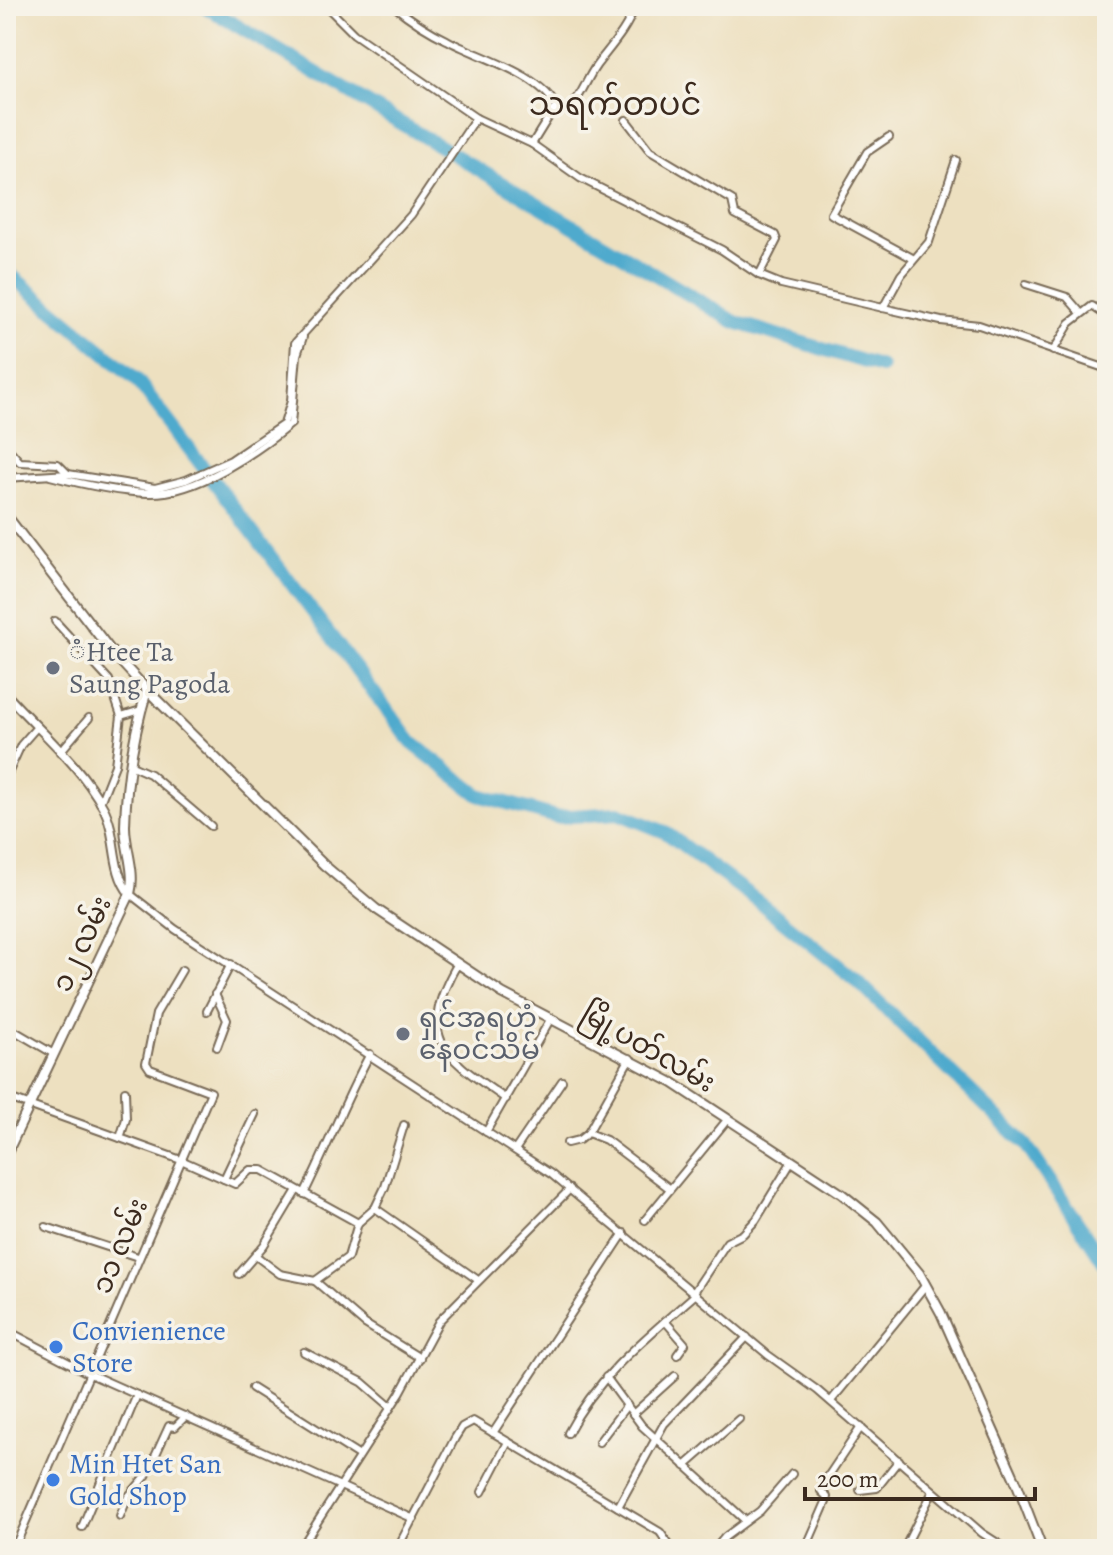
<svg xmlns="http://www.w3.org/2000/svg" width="1113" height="1555" font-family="Alegreya,'Noto Sans Myanmar',serif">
<rect width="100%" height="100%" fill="#f7f3e8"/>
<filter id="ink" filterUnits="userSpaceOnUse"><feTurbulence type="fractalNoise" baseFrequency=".0125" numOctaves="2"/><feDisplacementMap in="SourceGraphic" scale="16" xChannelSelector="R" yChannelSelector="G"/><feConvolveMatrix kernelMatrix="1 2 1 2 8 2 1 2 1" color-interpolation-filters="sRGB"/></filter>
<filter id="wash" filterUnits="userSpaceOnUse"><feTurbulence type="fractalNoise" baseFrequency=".006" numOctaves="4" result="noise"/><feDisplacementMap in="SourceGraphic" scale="32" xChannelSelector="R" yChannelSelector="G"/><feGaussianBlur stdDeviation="1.8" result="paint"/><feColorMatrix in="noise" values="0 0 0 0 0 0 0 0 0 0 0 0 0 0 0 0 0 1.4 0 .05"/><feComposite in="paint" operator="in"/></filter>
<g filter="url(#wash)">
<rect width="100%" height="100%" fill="#ede0c0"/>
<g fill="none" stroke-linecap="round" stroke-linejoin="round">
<!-- river -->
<g stroke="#4faacd" stroke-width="14">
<path d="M204,6L735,322L881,367"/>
<path d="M6,271L137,380L412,743L479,795L556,817L618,813L665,832L763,905L855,979L1026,1145L1107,1267"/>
</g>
</g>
</g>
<g filter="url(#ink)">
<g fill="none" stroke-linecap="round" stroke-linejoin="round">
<defs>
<g id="minor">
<path d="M326,6L354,34L476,118L532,144L580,178L722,250L759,275L781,284L883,308L941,321L979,325L1107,369"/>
<path d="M394,6C410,19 428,31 447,40C477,57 541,73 557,108"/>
<path d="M626,120L650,151L732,200L735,214L775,235L777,240L759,275"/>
<path d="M889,137L867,152L831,214L914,259"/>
<path d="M532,144L553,110H569C581,97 586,80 596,66C611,46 627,30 635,6"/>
<path d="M1026,284L1067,297L1080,312"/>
<path d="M883,308L901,275L929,242L956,160"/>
<path d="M1053,351L1070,323L1092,306L1107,316"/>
<path d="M6,446L20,462L58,464L68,474"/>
<path d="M50,476C81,484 117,492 148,493C195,495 257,452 291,424L297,355L303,337"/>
<path d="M6,478L68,474L155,488L186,480L231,460L284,424L291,401L295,343L411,215L476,118"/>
<path d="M55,621L109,680L121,716"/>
<path d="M60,752L89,718"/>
<path d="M132,766L150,774L211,826"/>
<path d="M6,778L21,745L36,728"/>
<path d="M100,803L115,765L121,716L141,710"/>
<path d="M130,894L175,929L551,1174L768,1355L817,1390L982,1533L1007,1549"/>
<path d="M458,963C413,1040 447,1058 506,1099"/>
<path d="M215,994L227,1020L217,1047"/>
<path d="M207,1011L231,964"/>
<path d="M6,1026L54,1054"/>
<path d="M6,1097L181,1160L235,1184L250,1170H262L358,1223"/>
<path d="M486,1132L551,1018"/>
<path d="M588,1133L630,1058"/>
<path d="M120,1138L126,1119L125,1091"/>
<path d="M567,1143L579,1140L588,1133L606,1140L669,1188"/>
<path d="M515,1150L562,1081"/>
<path d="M224,1179L255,1114"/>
<path d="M304,1194C327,1148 345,1100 370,1054"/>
<path d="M375,1208L478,1280"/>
<path d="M645,1220L727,1120"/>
<path d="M46,1227L138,1257"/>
<path d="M256,1256L280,1274L315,1281L348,1257L358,1223L375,1208L385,1187L404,1125"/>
<path d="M239,1274L264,1245L297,1190"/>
<path d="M315,1281L365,1324L420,1358"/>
<path d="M694,1292L727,1242L743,1234L756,1220L792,1161"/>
<path d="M665,1321L685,1344L677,1355"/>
<path d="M6,1330L90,1374L414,1519"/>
<path d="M304,1352L362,1382L391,1407"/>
<path d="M606,1377L642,1426L746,1521"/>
<path d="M252,1388L358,1455"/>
<path d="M831,1401L925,1286"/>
<path d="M633,1414L675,1376"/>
<path d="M493,1433L624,1233"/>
<path d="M568,1433C598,1375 648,1336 696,1294"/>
<path d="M599,1442L627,1405"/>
<path d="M685,1466L739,1419"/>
<path d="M860,1490L877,1488L899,1460"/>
<path d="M482,1492L508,1442"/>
<path d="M618,1507L664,1424L747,1337"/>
<path d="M120,1516L128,1497L146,1476L169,1426L175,1427L186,1416"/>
<path d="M82,1527L137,1395"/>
<path d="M809,1541L826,1502L827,1497L821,1491L825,1481L861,1427"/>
<path d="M14,1549L211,1092L150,1069L146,1063L156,1014L182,970"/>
<path d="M300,1549L400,1393L439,1321L570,1189"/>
<path d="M397,1549L455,1438L462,1427L473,1421L660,1532L672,1549"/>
<path d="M715,1549L725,1537L760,1511L792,1474"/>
<path d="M904,1549L933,1491"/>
</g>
<path id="tertiary" d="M6,694C38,730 80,764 103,807C118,834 110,870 130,894"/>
<g id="secondary">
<path d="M6,515L111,651L147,690L324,865L376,909L502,993L673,1083L842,1194L877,1222L919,1273L941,1313L1017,1484L1042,1549"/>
<path d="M6,1155L130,894C136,871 125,849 125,826C126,781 134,733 147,690"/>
</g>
</defs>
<!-- minor casing -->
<use href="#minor" stroke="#796a57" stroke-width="10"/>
<!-- tertiary casing -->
<use href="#tertiary" stroke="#796a57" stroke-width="11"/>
<!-- secondary casing -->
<use href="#secondary" stroke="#796a57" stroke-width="12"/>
<!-- minor -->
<use href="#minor" stroke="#fff" stroke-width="6"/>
<!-- tertiary -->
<use href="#tertiary" stroke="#fff" stroke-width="7"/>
<!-- secondary -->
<use href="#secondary" stroke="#fff" stroke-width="8"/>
</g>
</g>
<!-- markers -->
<g fill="#6b7280" stroke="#f7f3e8" stroke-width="3">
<circle cx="53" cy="668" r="8"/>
<circle cx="403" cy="1034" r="8"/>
</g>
<g fill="#3f7fe0" stroke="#f7f3e8" stroke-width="3">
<circle cx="56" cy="1347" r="8"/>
<circle cx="53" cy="1480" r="8"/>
</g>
<g text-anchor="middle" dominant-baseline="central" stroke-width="7" stroke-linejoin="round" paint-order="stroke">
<!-- worship labels -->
<g font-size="28" fill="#5b616d" stroke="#f7f3e8" text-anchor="start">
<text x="69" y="652">ံHtee Ta<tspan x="69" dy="32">Saung Pagoda</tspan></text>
<text x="419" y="1018">ရှင်အရဟံ<tspan x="419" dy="32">နေဝင်သိမ်</tspan></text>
</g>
<!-- street labels -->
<g font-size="28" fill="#3b2a1e" stroke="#f7f3e8">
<text transform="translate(82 944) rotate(-65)">၁၂ လမ်း</text>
<text transform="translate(648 1048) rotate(30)">မြို့ပတ်လမ်း</text>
<text transform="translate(120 1246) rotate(-67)">၁၁ လမ်း</text>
</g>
<!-- shop labels -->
<g font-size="28" fill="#366cbe" stroke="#f7f3e8" text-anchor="start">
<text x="72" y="1331">Convienience<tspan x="72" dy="32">Store</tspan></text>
<text x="69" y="1464">Min Htet San<tspan x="69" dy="32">Gold Shop</tspan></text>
</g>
<!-- quarter labels -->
<g font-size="32" fill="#3b2a1e" stroke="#f7f3e8">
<text x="615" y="104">သရက်တပင်</text>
</g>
</g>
<!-- margin -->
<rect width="1113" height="1555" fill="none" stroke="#f7f3e8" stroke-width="32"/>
<!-- scale -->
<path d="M805 1487v12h230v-12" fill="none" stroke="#3b2a1e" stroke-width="4"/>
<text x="817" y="1487" font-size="24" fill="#3b2a1e" stroke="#f7f3e8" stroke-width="6" paint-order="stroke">200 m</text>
</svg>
